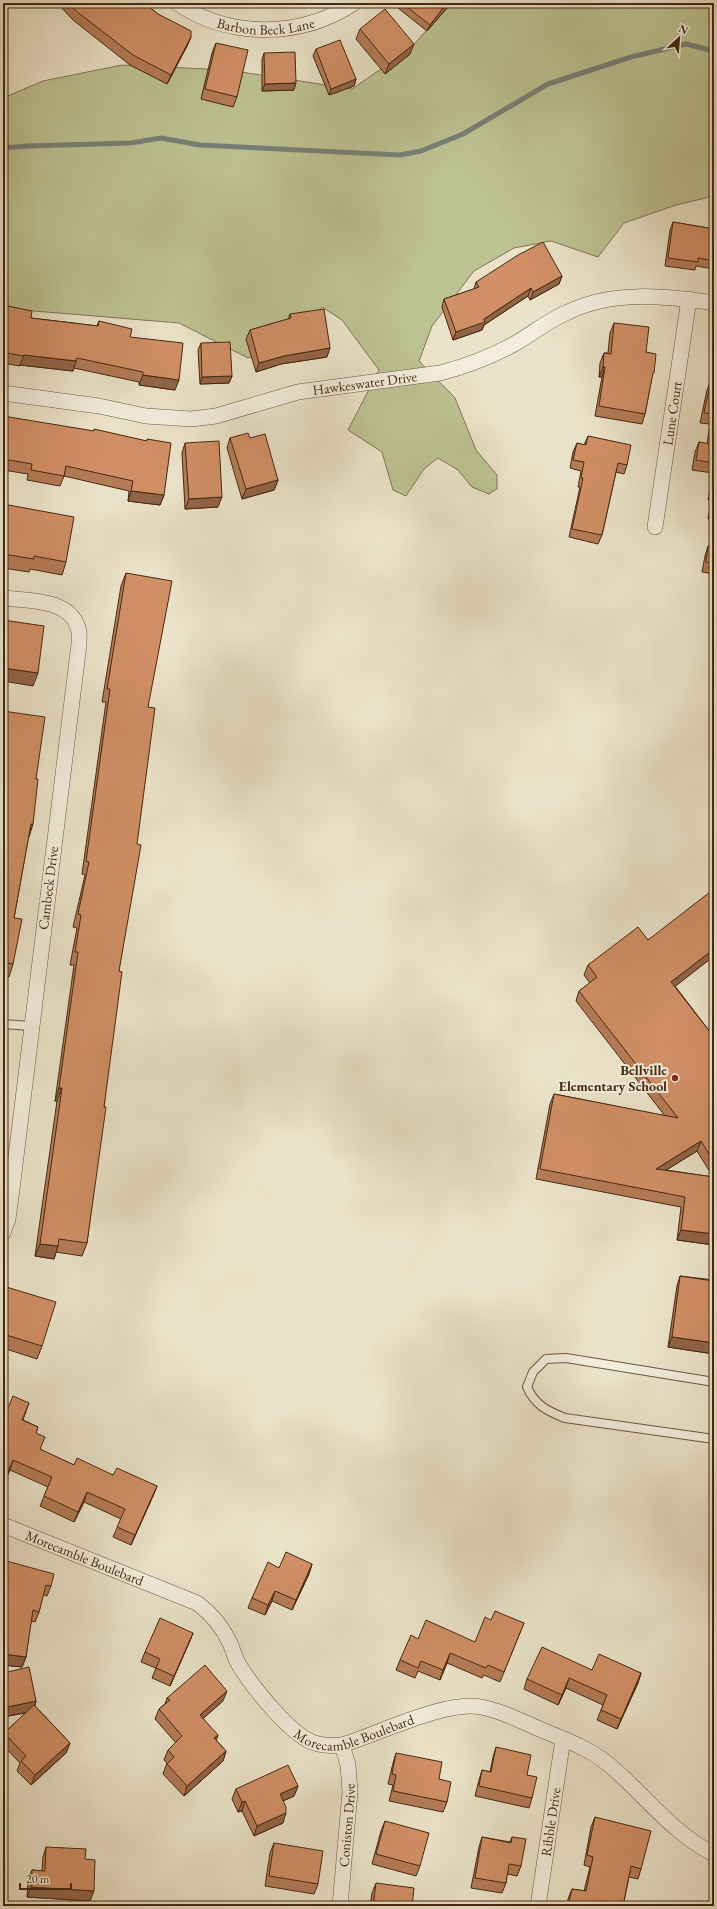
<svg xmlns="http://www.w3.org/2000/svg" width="717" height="1909" font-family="'EB Garamond',serif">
<rect width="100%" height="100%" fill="#ebe3c9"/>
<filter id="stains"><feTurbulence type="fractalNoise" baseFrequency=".005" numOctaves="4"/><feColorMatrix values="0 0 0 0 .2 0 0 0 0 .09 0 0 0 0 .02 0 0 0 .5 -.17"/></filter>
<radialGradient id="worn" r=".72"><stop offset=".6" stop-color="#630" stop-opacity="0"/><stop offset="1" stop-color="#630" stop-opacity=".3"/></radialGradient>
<!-- green -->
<path fill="#bdc293" stroke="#817552" d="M446,3H714V196L676,205L624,223L598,257L551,241L514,248L474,271L432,326L419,361L455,398L476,450L497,475V489L489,494L472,487L458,470L438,458L424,469L406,496L393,490L382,452L348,430L379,370L342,320L322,307L289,346L248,358L179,323L22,310L3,306V98L43,81L122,65L228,70L352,89L411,48L444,10Z"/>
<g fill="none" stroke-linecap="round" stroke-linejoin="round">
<!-- stream -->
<path stroke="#778177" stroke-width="5" d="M3,148L28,146L131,143L161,138L200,145L400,155L421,151L463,134L548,84L631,57L686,44L714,51"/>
<defs>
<g id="service">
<path d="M3,1024L31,1026"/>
<path d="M714,1382L566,1358L546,1359L533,1372L527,1387C535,1405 547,1411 565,1418L714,1439"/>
</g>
<g id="minor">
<path id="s1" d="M177,3C230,39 301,38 354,3"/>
<path id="s2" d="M3,393L99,406L146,416L191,419L216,416L298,392L440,373C467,366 491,357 516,343C533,333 549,320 568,312C614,290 665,296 714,303"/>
<path id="s3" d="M655,527L689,299"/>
<path d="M3,598C28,601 69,598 78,628C80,633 79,639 79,644L13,1181L8,1219L3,1233"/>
<path id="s4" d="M3,1525L197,1603C212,1614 222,1626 230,1643C233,1650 235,1658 239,1665C252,1686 289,1733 312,1742C322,1746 332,1746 342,1745C378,1734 446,1700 481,1707C503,1711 523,1722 544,1731C569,1741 595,1751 615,1770C647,1798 675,1835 714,1854"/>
<path id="s5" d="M340,1906L350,1792L348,1765L342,1745"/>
<path id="s6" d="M538,1906L563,1739"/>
</g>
</defs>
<!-- service casing -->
<use href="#service" stroke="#6e573f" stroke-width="10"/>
<!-- minor casing -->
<use href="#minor" stroke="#6e573f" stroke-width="16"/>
<!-- service -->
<use href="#service" stroke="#f2eddc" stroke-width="8"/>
<!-- minor -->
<use href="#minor" stroke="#f2eddc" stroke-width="15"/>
</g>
<!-- wall -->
<g fill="#b47b57" stroke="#452811" fill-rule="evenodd">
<path d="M57,3H144L158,14L191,37L187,46L167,84L130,65L73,20Z"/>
<path d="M400,3H448L447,8L427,31L398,8Z"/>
<path d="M360,29L410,54L385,74L356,39Z"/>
<path d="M216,43L237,97L233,107L201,99L212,53Z"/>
<path d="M316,49L356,79L354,86L329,95L313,56Z"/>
<path d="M264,53L294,90L262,91V60Z"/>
<path d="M673,222L714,229V269L696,266L695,270L665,266L670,230Z"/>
<path d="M562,276L559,284L530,300L528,296L484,325L482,330L453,340L442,307L444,299L474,289L476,282Z"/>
<path d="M3,305L31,318L97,326L99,321L130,337L175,390L139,385V382L74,368L73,371L20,365V366L3,363Z"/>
<path d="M290,314L327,357L281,364L256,372L246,339L250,330L288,319Z"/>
<path d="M614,323L646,352L651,382L645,414L642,424L595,416L602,377H599L600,363L604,353H608L610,333Z"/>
<path d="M201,343L232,376L229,383L200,384L198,350Z"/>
<path d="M711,380H714V520L708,519L711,501L708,500L713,473L692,470L695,452L699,442L707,444L710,424L700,423L707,390Z"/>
<path d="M3,416L164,495L160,505L128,501L129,491L64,476L60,486L27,480L28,474L3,470Z"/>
<path d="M588,436L627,465L624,474L616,472L602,535L598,544L569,537L580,487H578L581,471L570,468L573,452L577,443L584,445Z"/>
<path d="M230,438H250L278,480L274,490L242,499L227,448Z"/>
<path d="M185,443L218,507L185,509L182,453Z"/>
<path d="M3,504L66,562L62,575L30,569L29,572L3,568Z"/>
<path d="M708,546L714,547V574L702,572L705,556Z"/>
<path d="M126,573L148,707L104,1107L87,1243L82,1256L56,1252L54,1259L35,1256L57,1101H55L74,965H70L77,928L73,927L85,875L82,874L106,702H102L121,586Z"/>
<path d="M3,711L36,779L29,834L14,918L13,964L9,977L3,976Z"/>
<path d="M714,897V956L675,986L714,1037V1245L677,1240L681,1207L536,1179L550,1104L554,1094L665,1116L576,1001L579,991L590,983L584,975L588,965L648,940ZM697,1151L713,1177L666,1170Z"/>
<path d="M680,1276L714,1280V1278V1354L668,1347L677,1286Z"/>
<path d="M3,1286L42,1346L37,1359L3,1348Z"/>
<path d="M29,1403L23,1420L38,1427L36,1433L41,1450L74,1465L157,1486L153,1496L131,1545L113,1537L121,1519L84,1502L74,1522L40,1506L48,1487L10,1470L3,1486V1420Z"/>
<path d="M3,1560L51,1586L47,1596L43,1595L39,1612L35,1622L31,1621L26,1657L22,1667L3,1665V1597L5,1590H3Z"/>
<path d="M312,1564L309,1574L292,1610L272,1601L265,1615L248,1608L252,1598L279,1568Z"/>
<path d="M491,1620L524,1623L500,1682L484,1675L482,1678L447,1663L440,1680L418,1671L415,1678L396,1670L400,1660L418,1639L475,1642Z"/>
<path d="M193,1633L189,1643L170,1686L152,1678L156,1668L141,1662L145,1652Z"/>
<path d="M592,1670L641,1673L638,1683L617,1729L597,1720L603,1705L566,1688L558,1705L524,1689L527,1679Z"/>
<path d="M3,1673L36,1701L35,1706L70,1743L66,1753L31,1785L17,1771L20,1763L3,1745V1736L4,1733L26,1713L3,1717Z"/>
<path d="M167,1698L223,1701L203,1718L216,1740L226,1751L223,1761L184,1796L163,1774L167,1763L164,1760L168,1750L176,1743L155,1719L159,1709L165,1704Z"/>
<path d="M496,1747L527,1775L532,1798L529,1808L475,1796L479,1780L482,1770L490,1772L493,1757Z"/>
<path d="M396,1753L439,1779L447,1802L443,1812L389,1801L393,1785L388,1784L393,1763Z"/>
<path d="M298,1786L294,1796L283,1801V1823L254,1836L242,1811L238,1812L232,1799L236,1789Z"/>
<path d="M595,1817L641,1869L638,1879L629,1877L623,1906H567L568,1899L572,1889L584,1891L590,1867L584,1865L591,1827Z"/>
<path d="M385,1821L420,1866L416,1876L372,1864L381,1831Z"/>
<path d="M482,1837L510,1842L512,1837L521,1866L517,1876L507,1874L506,1883L502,1893L471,1888L479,1847Z"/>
<path d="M274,1843L318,1884L314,1894L265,1886L270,1853Z"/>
<path d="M46,1847L85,1859L90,1901L27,1897L28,1880L32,1870L42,1871L43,1857Z"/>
<path d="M376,1883L412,1906H370L372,1893Z"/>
</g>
<!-- shaded-wall -->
<g fill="#926447" stroke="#452811">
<path d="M257,3H276L268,4Z"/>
<path d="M447,3H448L447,8L427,31L430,25Z"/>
<path d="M191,37L187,46L167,84L171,75Z"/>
<path d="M414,44L410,54L385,74L389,64Z"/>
<path d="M356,79L354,86L329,95L331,89Z"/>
<path d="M296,83L294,90L262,91L265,84Z"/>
<path d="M562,276L559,284L530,300L533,292Z"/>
<path d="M531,288L528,296L484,325L482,330L453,340L456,332L484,319Z"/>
<path d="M330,348L327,357L281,364L256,372L259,363L284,356Z"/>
<path d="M24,355L76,361L73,371L20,365Z"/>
<path d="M603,367H605L602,377H599Z"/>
<path d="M143,375L179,380L175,390L139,385Z"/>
<path d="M232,376L229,383L200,384L202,377Z"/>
<path d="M278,480L274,490L242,499L246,489Z"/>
<path d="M131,491L164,495L160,505L128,501Z"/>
<path d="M222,497L218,507L185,509L189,499Z"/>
<path d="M3,668L38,673L33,686L3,681Z"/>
<path d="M31,824H33L29,837Z"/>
<path d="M714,949V956L668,992L671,982Z"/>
<path d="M59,1088H62L57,1101H55Z"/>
<path d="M701,1141L697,1151L652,1179L656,1169Z"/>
<path d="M681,1230L714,1234V1245L677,1240Z"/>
<path d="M40,1244L58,1246L54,1259L35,1256Z"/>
<path d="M672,1337L714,1343V1354L668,1347Z"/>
<path d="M13,1460L10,1470L3,1486L4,1481Z"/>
<path d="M157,1486L153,1496L131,1545L135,1535Z"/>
<path d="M87,1492L84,1502L74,1522L78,1512Z"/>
<path d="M312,1564L309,1574L292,1610L296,1600Z"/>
<path d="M275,1591L272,1601L265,1615L268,1605Z"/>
<path d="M193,1633L189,1643L170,1686L174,1676Z"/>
<path d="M450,1653L447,1663L440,1680L443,1670Z"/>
<path d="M3,1654L26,1657L22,1667L3,1665Z"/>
<path d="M641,1673L638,1683L617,1729L621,1719Z"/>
<path d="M569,1678L566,1688L558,1705L562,1695Z"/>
<path d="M227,1691L223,1701L196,1725L200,1715Z"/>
<path d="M36,1701L33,1711L3,1717V1708Z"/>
<path d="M218,1735L215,1745L214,1738Z"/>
<path d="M70,1743L66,1753L31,1785L35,1775Z"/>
<path d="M226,1751L223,1761L184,1796L187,1786Z"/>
<path d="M298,1786L294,1796L276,1804L280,1794Z"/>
<path d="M245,1801L242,1811L238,1812L242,1802Z"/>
<path d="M286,1813L283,1823L254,1836L257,1826Z"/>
<path d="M31,1887L94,1891L90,1901L27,1897Z"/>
</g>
<!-- building -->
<g fill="#d18f65" stroke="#452811">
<path d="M69,3H144L158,14L191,31V37L171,75L133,55L76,11Z"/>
<path d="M402,3H447L430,25Z"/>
<path d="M385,9L414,44L389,64L360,29Z"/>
<path d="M340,40L356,79L331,89L316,49Z"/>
<path d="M216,43L248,50L237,97L205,89Z"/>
<path d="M295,52L296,83L265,84L264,53Z"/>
<path d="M673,222L714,229V261L698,258V262L668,258Z"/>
<path d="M543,242L562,276L533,292L531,288L484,319L485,322L456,332L444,299L479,287L476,282L518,255Z"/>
<path d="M3,305L32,311L31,318L98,326L99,321L132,329L130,337L183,343L179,380L143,375V372L77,358L76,361L24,355L23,356L3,352Z"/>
<path d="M324,309L330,348L284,356L259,363L250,330L291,318L290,314Z"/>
<path d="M614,323L649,327L646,352L656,354L654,373H653L645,414L599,406L605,367H603L604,353L611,354Z"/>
<path d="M230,342L232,376L202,377L201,343Z"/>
<path d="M711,380H714V463L696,460L699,442L709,444L714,414L704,413Z"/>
<path d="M3,416L94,431V429L147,441V439L171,443L164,495L131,491L133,481L66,466L64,476L31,470L32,464L3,459Z"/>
<path d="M248,433L250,438L265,434L278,480L246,489L230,438Z"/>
<path d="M588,436L631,445L627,465L618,463L602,535L572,529L583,478H581L584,462L573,460L577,443L586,445Z"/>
<path d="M219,441L222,497L189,499L185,443Z"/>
<path d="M714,477V490H712Z"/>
<path d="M714,496V509H712Z"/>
<path d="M3,504L74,517L66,562L34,556V559L3,554Z"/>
<path d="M708,546L714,547V563L706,562Z"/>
<path d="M126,573L172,581L148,707L155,708L137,844L141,845L119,971L122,972L104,1107H106L87,1243L59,1239L58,1246L40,1244L62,1088H59L78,952H75L81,915L78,914L89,862L86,861L110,689H107Z"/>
<path d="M3,620L44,626L38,673L3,668Z"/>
<path d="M3,711L45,717L36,779H38L33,824H31L14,918L22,919L13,964L3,962Z"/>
<path d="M710,892L714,897V949L671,982L714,1037V1162L701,1141L656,1169L714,1177V1234L681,1230L685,1197L540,1169L554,1094L678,1118L579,991L597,977L588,965L638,927L648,940Z"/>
<path d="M680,1276L714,1281V1343L672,1337Z"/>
<path d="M3,1286L56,1302L42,1346L3,1334Z"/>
<path d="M13,1396L29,1403L22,1420L38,1427L36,1433L45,1437L40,1449L74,1465L77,1458L113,1475L117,1468L157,1486L135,1535L117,1527L125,1509L87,1492L78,1512L44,1496L52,1477L13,1460L4,1481H3V1420Z"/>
<path d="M286,1552L312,1564L296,1600L275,1591L268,1605L252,1598L268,1562L279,1568Z"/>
<path d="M3,1560L54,1574L51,1586L46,1585L39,1612L33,1610L26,1657L3,1654V1601L8,1580L3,1579Z"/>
<path d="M495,1611L524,1623L504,1672L488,1665L486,1668L450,1653L443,1670L421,1661L418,1668L400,1660L411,1635L418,1639L426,1620L475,1642L485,1617L491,1620Z"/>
<path d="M160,1618L193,1633L174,1676L156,1668L160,1659L145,1652Z"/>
<path d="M542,1647L592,1670L599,1654L641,1673L621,1719L601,1710L607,1695L569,1678L562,1695L527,1679Z"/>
<path d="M205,1665L227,1691L200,1715L218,1735L214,1738L226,1751L187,1786L167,1764L174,1757L168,1750L182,1736L159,1709L170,1700L167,1698Z"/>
<path d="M29,1667L36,1701L3,1708V1673Z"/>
<path d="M34,1705L70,1743L35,1775L21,1761L26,1756L4,1733Z"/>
<path d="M496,1747L531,1755L527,1775L537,1777L532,1798L479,1786L482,1770L491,1772Z"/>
<path d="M396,1753L442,1762L439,1779L451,1782L447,1802L393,1791L396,1775L392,1774Z"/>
<path d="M288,1765L298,1786L280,1794L286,1807V1813L257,1826L245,1801L242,1802L236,1789Z"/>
<path d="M595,1817L651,1831L641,1869L631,1866L623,1906H568L572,1889L586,1891L593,1857L587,1855Z"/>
<path d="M385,1821L429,1833L420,1866L376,1854Z"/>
<path d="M482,1837L511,1843L512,1837L526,1839L521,1866L509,1864L506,1883L475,1878Z"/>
<path d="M274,1843L323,1851L318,1884L269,1876Z"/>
<path d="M46,1847L86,1849L85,1859L95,1860L94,1891L31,1887L32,1870L45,1871Z"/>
<path d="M376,1883L414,1888L412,1906H373Z"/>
</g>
<!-- markers -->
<circle fill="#8f2418" stroke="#f2eddc" stroke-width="1.5" cx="675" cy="1078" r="4"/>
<g text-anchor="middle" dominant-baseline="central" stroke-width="4" stroke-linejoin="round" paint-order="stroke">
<!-- street labels -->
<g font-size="14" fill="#452811" stroke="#f2eddc">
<text stroke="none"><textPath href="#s1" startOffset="94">Barbon Beck Lane</textPath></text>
<text stroke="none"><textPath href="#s2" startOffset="368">Hawkeswater Drive</textPath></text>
<text stroke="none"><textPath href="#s3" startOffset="115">Lune Court</textPath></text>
<text transform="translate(48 888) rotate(-83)">Cambeck Drive</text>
<text stroke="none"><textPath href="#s4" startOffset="88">Morecamble Boulebard</textPath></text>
<text stroke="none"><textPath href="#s4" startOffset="436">Morecamble Boulebard</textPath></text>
<text stroke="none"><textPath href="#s6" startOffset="85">Ribble Drive</textPath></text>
<text stroke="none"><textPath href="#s5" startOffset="81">Coniston Drive</textPath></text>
</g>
<!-- poi labels -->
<g font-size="14" font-weight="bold" fill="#452811" stroke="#f2eddc" text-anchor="end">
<text x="667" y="1070">Bellville<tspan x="667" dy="16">Elementary School</tspan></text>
</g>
</g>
<!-- margin -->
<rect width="717" height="1909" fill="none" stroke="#ebe3c9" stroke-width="16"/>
<rect x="4" y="4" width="709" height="1901" fill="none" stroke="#452811" stroke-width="2"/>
<rect x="8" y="8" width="701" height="1893" fill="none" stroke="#452811"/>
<!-- north arrow -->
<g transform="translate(679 38) rotate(26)" stroke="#f2eddc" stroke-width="3" paint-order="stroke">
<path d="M0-3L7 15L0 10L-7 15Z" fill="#452811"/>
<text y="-6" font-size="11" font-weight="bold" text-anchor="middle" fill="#452811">N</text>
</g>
<!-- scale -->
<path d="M20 1883v6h51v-6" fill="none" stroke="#452811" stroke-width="2"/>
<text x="26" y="1883" font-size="12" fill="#452811" stroke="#f2eddc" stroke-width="3" paint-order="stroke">20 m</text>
<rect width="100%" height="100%" filter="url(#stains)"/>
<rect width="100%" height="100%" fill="url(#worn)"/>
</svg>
